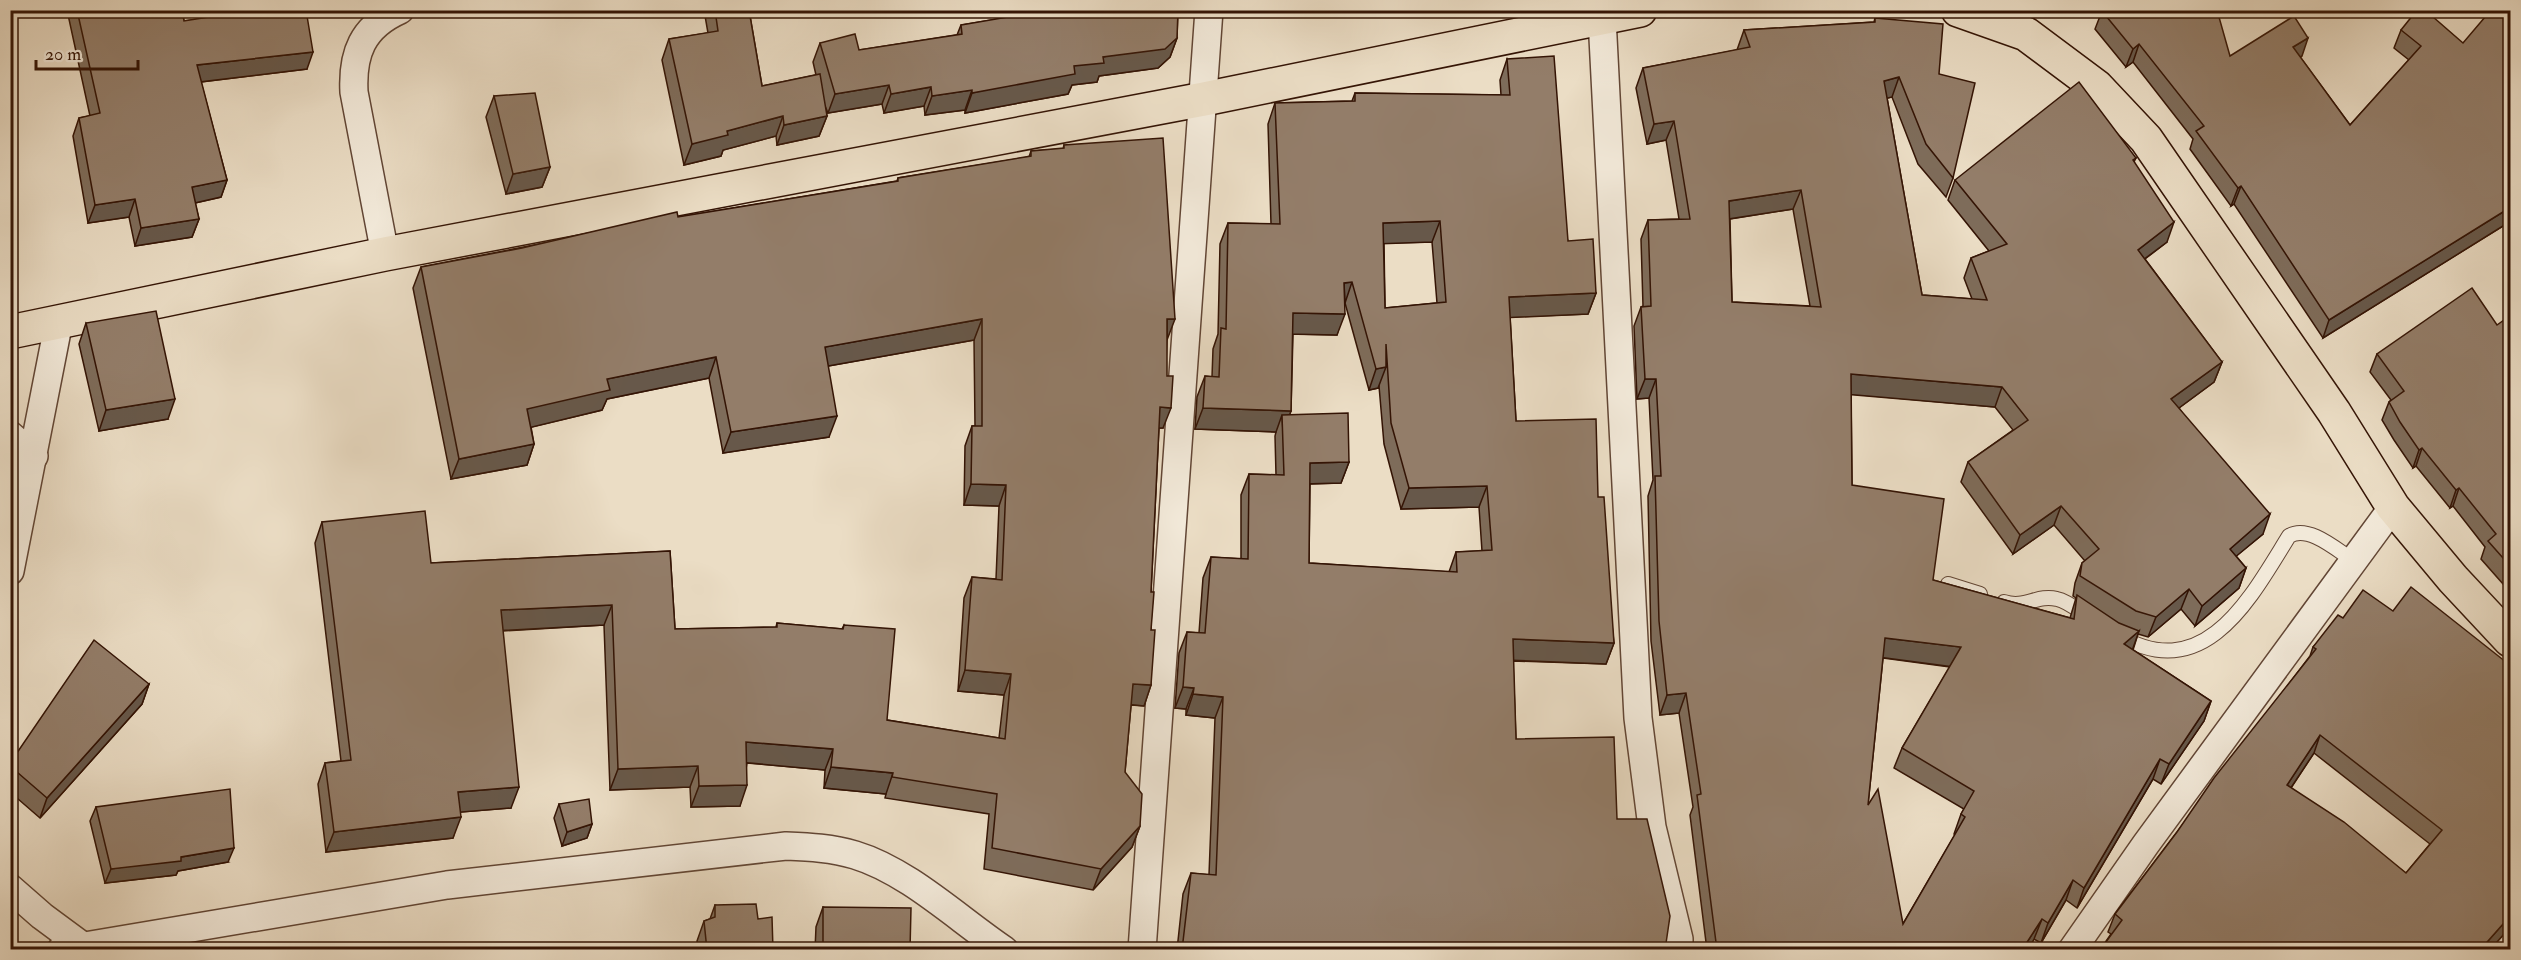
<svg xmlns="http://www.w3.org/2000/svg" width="2521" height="960" font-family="'IM FELL Double Pica',serif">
<rect width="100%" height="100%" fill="#ebddc5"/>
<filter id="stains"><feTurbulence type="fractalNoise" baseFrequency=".00333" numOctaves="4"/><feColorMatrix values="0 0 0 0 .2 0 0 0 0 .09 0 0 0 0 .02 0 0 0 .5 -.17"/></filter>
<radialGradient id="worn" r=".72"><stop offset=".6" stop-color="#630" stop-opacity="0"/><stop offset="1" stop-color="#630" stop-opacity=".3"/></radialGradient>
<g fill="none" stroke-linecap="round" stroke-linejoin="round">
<defs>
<g id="lane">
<path d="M1948,584L1980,594"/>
<path d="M2004,602C2025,609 2037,594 2057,599C2067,601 2078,610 2087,616"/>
<path d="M2118,635C2205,687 2251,597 2289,536C2308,524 2337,550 2354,561"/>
</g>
<g id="street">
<path d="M1602,18L1638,718L1652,827L1679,939V950"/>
<path d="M385,254L354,92C352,54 362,27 400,10"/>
<path d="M10,435L34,456"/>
<path d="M10,571L59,321"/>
<path d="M10,888L42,916L88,950"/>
<path d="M61,950L447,885L786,846C809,847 832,848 855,855C908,871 958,919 1004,950"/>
<path d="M1142,950L1209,10"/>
<path d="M2072,950L2146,844L2393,507"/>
<path d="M2508,950L2510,947"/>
</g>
<g id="highway">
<path d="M1958,10L2026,34L2097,87L2146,139L2334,412L2393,507L2453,579L2510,640"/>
<path d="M10,332L385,254L1204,99L1640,10"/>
</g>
</defs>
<!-- lane casing -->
<use href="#lane" stroke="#624635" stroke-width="16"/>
<!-- street casing -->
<use href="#street" stroke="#624635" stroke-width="30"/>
<!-- highway casing -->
<use href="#highway" stroke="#341405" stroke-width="36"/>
<!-- lane -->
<use href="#lane" stroke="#f2e9d9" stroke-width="14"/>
<!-- street -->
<use href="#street" stroke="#f2e9d9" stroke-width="27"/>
<!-- highway -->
<use href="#highway" stroke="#ebddc5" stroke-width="33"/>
</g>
<!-- wall -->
<g fill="#7e6c5a" stroke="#341405" stroke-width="1.5" fill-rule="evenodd">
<path d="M67,10H182L184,21L226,15L225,10H306L307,69L201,82L227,180L221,197L195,203L199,219L192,237L135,246L129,217L88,223L73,136L79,118L90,116Z"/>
<path d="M704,10H749L762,86L816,75L813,62L820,43L859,50L957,35L961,25L1016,16L1018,10H1178L1177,38L1170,57L1158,68L1099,76L1097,82L1072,85L1068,94L965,113V110L925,115L924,106L884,113L882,104L828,113L825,106L827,116L819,136L777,145L776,136L723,150L721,156L684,165L662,60L669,39L708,33Z"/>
<path d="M2046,10H2073L2069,17H2058Z"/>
<path d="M2102,11L2230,56H2302L2300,57L2350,125L2409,60L2394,48L2401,30L2463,43L2511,22V221L2323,338L2234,204L2231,206L2190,149L2193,139L2133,62L2126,67L2095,29Z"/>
<path d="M1875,18L1939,74L1953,178L1946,197L1918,164L1892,97L1887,98L1922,295L1972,299L1964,278L1971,258L1989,251L1948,200L1955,180L2136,158L2134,162L2167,242L2145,259L2222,362L2214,382L2179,408L2263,534L2236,556L2246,568L2239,588L2195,626L2181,609L2148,637L2138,634L2133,650L2211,701L2204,721L2161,784L2153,779L2077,908L2066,900L2041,943L2034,939L2028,950H1707L1690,815L1693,807L1679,713L1660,715L1651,641L1648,496L1653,480L1649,398L1637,399L1634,326L1641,307L1643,306L1641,239L1648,220L1679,219L1666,140L1647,144L1636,88L1643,68L1737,50L1744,30L1874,22ZM1793,209L1810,306L1732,302L1730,219ZM1851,394L1995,407L2013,430L1968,462L1961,482L2013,554L2054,525L2085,561L2082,563L2075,583L2073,596L2076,598L2070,618L1933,580L1852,485ZM1883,658L1950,667L1902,748L1894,768L1964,809L1961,814L1954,834L1955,835L1903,924L1868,805Z"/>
<path d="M1507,59L1568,241L1596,293L1588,314L1510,317L1516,421L1598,497L1614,643L1606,664L1513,661L1516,739L1617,819L1665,950H1177L1183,894L1191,873L1209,875L1215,718L1186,715V709L1175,708L1179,653L1187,632L1199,633L1203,578L1211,557L1241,559V495L1249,474L1276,475L1275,436L1276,432L1195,429L1197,397L1205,376L1212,377L1213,349L1218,334L1220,244L1228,223L1271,224L1268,124L1275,103L1352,101L1355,93L1501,95L1500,80ZM1432,242L1437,303L1385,308L1384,243ZM1345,303L1369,390L1378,388L1379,386L1384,444L1401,509L1479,507L1482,551L1456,552L1449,572L1309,563L1310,484L1341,483L1349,462L1289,415L1291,411L1293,334L1337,335Z"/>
<path d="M494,96L550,167L542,187L506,194L486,117Z"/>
<path d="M1064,145L1167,340L1163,428H1159L1151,592V685L1144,706L1131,705L1125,772L1140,826L1132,847L1093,890L984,869L989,814L885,798L886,794L824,788L825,770L747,763L740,806L691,807L690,787L610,790L604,625L503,631L511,808L460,812L453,838L326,852L318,784L325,763L341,761L315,543L322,522L431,563L670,551L675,629L776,627L777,623L842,629L844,625L887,720L999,738L1004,695L958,691L964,598L972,577L996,579L999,506L964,505L965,446L972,426H975L974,340L828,366L829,437L723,453L709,378L607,399L602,410L531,427L534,444L527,465L451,479L413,288L421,267L678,217L897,181L898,178L1029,157L1031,151L1063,149Z"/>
<path d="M86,323L168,419L99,431L79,344Z"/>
<path d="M2497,325L2511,329V593L2481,559L2485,547L2453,506L2450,508L2416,466L2413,468L2394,440L2382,420L2389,402L2391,400L2370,372L2377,354Z"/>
<path d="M2393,611L2511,666V926L2490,950H2100L2111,934L2108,932L2115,914L2310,656L2313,647L2343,618ZM2314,753L2430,844L2406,873L2291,788Z"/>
<path d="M149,684L142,704L40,818L10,792V763Z"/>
<path d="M559,804L592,824L587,838L562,846L554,818Z"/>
<path d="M96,807L228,862L178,871L176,875L105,883L90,821Z"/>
<path d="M715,905L758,919L773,950H698L697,941L704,921L710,919Z"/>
<path d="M823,907L910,950H815L816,927Z"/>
</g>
<!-- shaded-wall -->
<g fill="#67584a" stroke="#341405" stroke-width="1.5">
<path d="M2061,10H2073L2069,17H2058Z"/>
<path d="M1177,38L1170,57L1158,68L1099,76L1097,82L1072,85L1068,94L965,113L972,93L1103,57Z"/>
<path d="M2308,38L2302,56L2287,65L2293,47Z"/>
<path d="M2139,44L2133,62L2126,67L2133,49Z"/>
<path d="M313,52L307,69L191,83L197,65Z"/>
<path d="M1899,77L1892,97L1877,101L1884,81Z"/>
<path d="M889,85L882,104L828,113L835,94Z"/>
<path d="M931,87L924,106L884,113L891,94Z"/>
<path d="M972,90L965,110L925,115L932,96Z"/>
<path d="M783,116L776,136L723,150L721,156L684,165L692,144L727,131Z"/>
<path d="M827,116L819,136L777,145L784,125Z"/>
<path d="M1674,121L1666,140L1647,144L1654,124Z"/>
<path d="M550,167L542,187L506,194L513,174Z"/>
<path d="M227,180L221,197L186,205L192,187Z"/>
<path d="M2241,186L2234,204L2231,206L2238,188Z"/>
<path d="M1801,190L1793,209L1722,220L1729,201Z"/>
<path d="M135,199L129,217L88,223L95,205Z"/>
<path d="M2511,207V221L2323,338L2329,320Z"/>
<path d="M199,219L192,237L135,246L141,228Z"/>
<path d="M1440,221L1432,242L1375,244L1383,223Z"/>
<path d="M2174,222L2167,242L2131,269L2138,250Z"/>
<path d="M1352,282L1345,303L1344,283Z"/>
<path d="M1596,293L1588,314L1501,318L1509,297Z"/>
<path d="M1293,313L1345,314L1337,335L1285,334Z"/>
<path d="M982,319L974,340L817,368L825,347Z"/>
<path d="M1167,319H1175L1167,340Z"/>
<path d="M716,357L709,378L607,399L602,410L520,430L527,409L607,379Z"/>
<path d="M2222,362L2214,382L2164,419L2171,399Z"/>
<path d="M1386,367L1378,388L1369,390L1376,369Z"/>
<path d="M1851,374L2002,387L1995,407L1844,394Z"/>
<path d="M1645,379H1656L1649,398L1637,399Z"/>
<path d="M175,399L168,419L99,431L106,410Z"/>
<path d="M1160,407L1171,408L1163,428H1153Z"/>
<path d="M1203,408L1291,411L1283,432L1282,415L1276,432L1195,429Z"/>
<path d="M837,416L829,437L723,453L731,432Z"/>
<path d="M534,444L527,465L451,479L459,459Z"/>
<path d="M2422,448L2416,466L2413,468L2419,450Z"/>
<path d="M1349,462L1341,483L1303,484L1310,463Z"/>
<path d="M971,484L1006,485L999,506L964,505Z"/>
<path d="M1487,486L1479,507L1401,509L1409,488Z"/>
<path d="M2459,488L2453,506L2450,508L2456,490Z"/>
<path d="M2061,506L2054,525L2013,554L2020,535Z"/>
<path d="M2270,514L2263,534L2222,568L2230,549Z"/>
<path d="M2246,568L2239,588L2195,626L2202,606Z"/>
<path d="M2189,589L2181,609L2148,637L2156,617Z"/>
<path d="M612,605L604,625L493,631L501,610Z"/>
<path d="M2139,631L2132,651L2124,644Z"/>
<path d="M1885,638L1961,647L1954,667L1878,657Z"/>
<path d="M1513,639L1614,643L1606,664L1505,660Z"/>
<path d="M965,670L1011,674L1004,695L958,691Z"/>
<path d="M149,684L142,704L40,818L47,798Z"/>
<path d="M1133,684L1151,685L1144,706L1126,704Z"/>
<path d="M1183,687L1194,688L1186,709L1175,708Z"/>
<path d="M1686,693L1679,713L1660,715L1667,695Z"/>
<path d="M1193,694L1223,697L1215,718L1186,715Z"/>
<path d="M2211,701L2204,721L2161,784L2169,764Z"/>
<path d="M2320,735L2314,753L2280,804L2287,785Z"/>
<path d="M746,742L833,749L825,770L739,762Z"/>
<path d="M2160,759L2153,779L2077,908L2084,888Z"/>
<path d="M698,766L690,787L610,790L618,769Z"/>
<path d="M831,767L893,773L886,794L824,788Z"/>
<path d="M747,785L740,806L691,807L699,786Z"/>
<path d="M519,787L511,808L450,813L458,792Z"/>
<path d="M461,817L453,838L326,852L334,832Z"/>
<path d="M592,824L587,838L562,846L567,832Z"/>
<path d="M1140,826L1132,847L1093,890L1101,869Z"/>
<path d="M234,848L228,862L178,871L176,875L105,883L111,869Z"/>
<path d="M2073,880L2066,900L2041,943L2048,923Z"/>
<path d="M2511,915V926L2490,950H2480Z"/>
<path d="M2042,919L2034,939L2028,950H2022Z"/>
</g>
<!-- building -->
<g fill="#937d69" stroke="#341405" stroke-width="1.5" fill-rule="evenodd">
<path d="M77,10H182L184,21L234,13V10H306L313,52L197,65L227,180L192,187L199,219L141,228L135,199L95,205L79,118L100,113Z"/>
<path d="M715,10H749L762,86L820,74L827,116L784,125L783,116L727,131L728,135L692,144L669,39L718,31Z"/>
<path d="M1025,10H1178L1177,38L1165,49L1103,57L1104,63L1074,66L1075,74L972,93V90L932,96L931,87L891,94L889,85L835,94L820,43L855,34L859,50L962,34L961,25L1025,14Z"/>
<path d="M2103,10H2217L2230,56L2294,16L2308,38L2293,47L2350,125L2421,46L2401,30L2417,10H2425L2463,43L2491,10H2497L2511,22V207L2329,320L2241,186L2238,188L2196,131L2204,126L2139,44L2133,49L2102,11Z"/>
<path d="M1875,18L1943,24L1939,74L1975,83L1953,178L1926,144L1899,77L1884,81L1922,295L1987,300L1971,258L2007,244L1955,180L2079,82L2136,158L2133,160L2174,222L2138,250L2222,362L2171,399L2270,514L2230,549L2246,568L2202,606L2189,589L2156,617L2136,611L2080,576L2082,563L2099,549L2061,506L2020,535L1968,462L2028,420L2002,387L1851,374L1852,485L1944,499L1933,580L2074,619L2077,595L2119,623L2139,631L2124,644L2211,701L2169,764L2160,759L2084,888L2073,880L2048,923L2042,919L2022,950H1717L1697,795L1701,794L1686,693L1667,695L1659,621L1655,476H1661L1656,379H1645L1641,307L1651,306L1648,220L1690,219L1674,121L1654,124L1643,68L1750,47L1744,30L1875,22ZM1801,190L1821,307L1732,302L1729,201ZM1885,638L1961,647L1902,748L1974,791L1961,814L1965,817L1903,924L1878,789L1868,805Z"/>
<path d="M1554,56L1568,241L1593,239L1596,293L1509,297L1516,421L1596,419L1598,497H1604L1614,643L1513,639L1516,739L1614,737L1617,819H1647L1670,916L1665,950H1182L1191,873L1216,875L1223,697L1193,694L1194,688L1183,687L1187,632L1205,633L1211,557L1248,559L1249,474L1284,475L1282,415L1348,413L1349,462L1310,463L1309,563L1457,572L1456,552L1492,550L1487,486L1409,488L1391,423L1386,344V367L1376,369L1352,282L1344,283L1345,314L1293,313L1291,411L1203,408L1205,376L1219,377L1221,328L1226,329L1228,223L1280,224L1275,103L1355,101V93L1510,95L1507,59ZM1440,221L1446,302L1385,308L1383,223Z"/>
<path d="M535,93L550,167L513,174L494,96Z"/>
<path d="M1163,138L1175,319H1167V376H1173L1171,408L1160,407L1151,592H1154L1151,630H1155L1151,685L1133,684L1125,772L1142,794L1140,826L1101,869L992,848L997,794L892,777L893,773L831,767L833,749L746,742L747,785L699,786L698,766L618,769L612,605L501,610L519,787L458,792L461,817L334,832L325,763L351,760L322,522L425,511L431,563L670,551L675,629L777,627V623L843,629L844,625L895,629L887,720L1005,739L1011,674L965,670L972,577L1002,580L1006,485L971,484L972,426H982V319L825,347L837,416L731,432L716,357L607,379L610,390L527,409L534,444L459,459L421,267L522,248L677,212L678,217L898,181V178L1031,156V151L1064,148V145Z"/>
<path d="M2472,288L2497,325L2504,320L2511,329V567L2488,541L2496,534L2459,488L2456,490L2422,448L2419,450L2400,422L2389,402L2404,391L2377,354Z"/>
<path d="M156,311L175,399L106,410L86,323Z"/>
<path d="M2411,587L2511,666V915L2480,950H2100L2122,920L2115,914L2177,832L2214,778L2316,649L2313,647L2338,615L2343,618L2363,590L2393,611ZM2320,735L2442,830L2406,873L2344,822L2287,785Z"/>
<path d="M94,640L149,684L47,798L10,766V763Z"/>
<path d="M230,789L234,848L181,857V861L111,869L96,807Z"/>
<path d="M589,799L592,824L567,832L559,804Z"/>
<path d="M756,904L758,919L772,917L773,950H707L704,921L715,917V905Z"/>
<path d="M823,907L911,908L910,950H823Z"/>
</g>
<!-- margin -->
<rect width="2521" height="960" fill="none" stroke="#ebddc5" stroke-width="36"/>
<rect x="12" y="12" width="2497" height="936" fill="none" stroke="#341405" stroke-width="3"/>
<rect x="18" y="18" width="2485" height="924" fill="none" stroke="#341405" stroke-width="1.5"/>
<!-- scale -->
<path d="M36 60v9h102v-9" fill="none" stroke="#341405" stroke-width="3"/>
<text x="45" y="60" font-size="18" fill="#341405" stroke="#f2e9d9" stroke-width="4.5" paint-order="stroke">20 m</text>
<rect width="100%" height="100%" filter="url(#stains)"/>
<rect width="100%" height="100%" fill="url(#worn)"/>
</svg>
